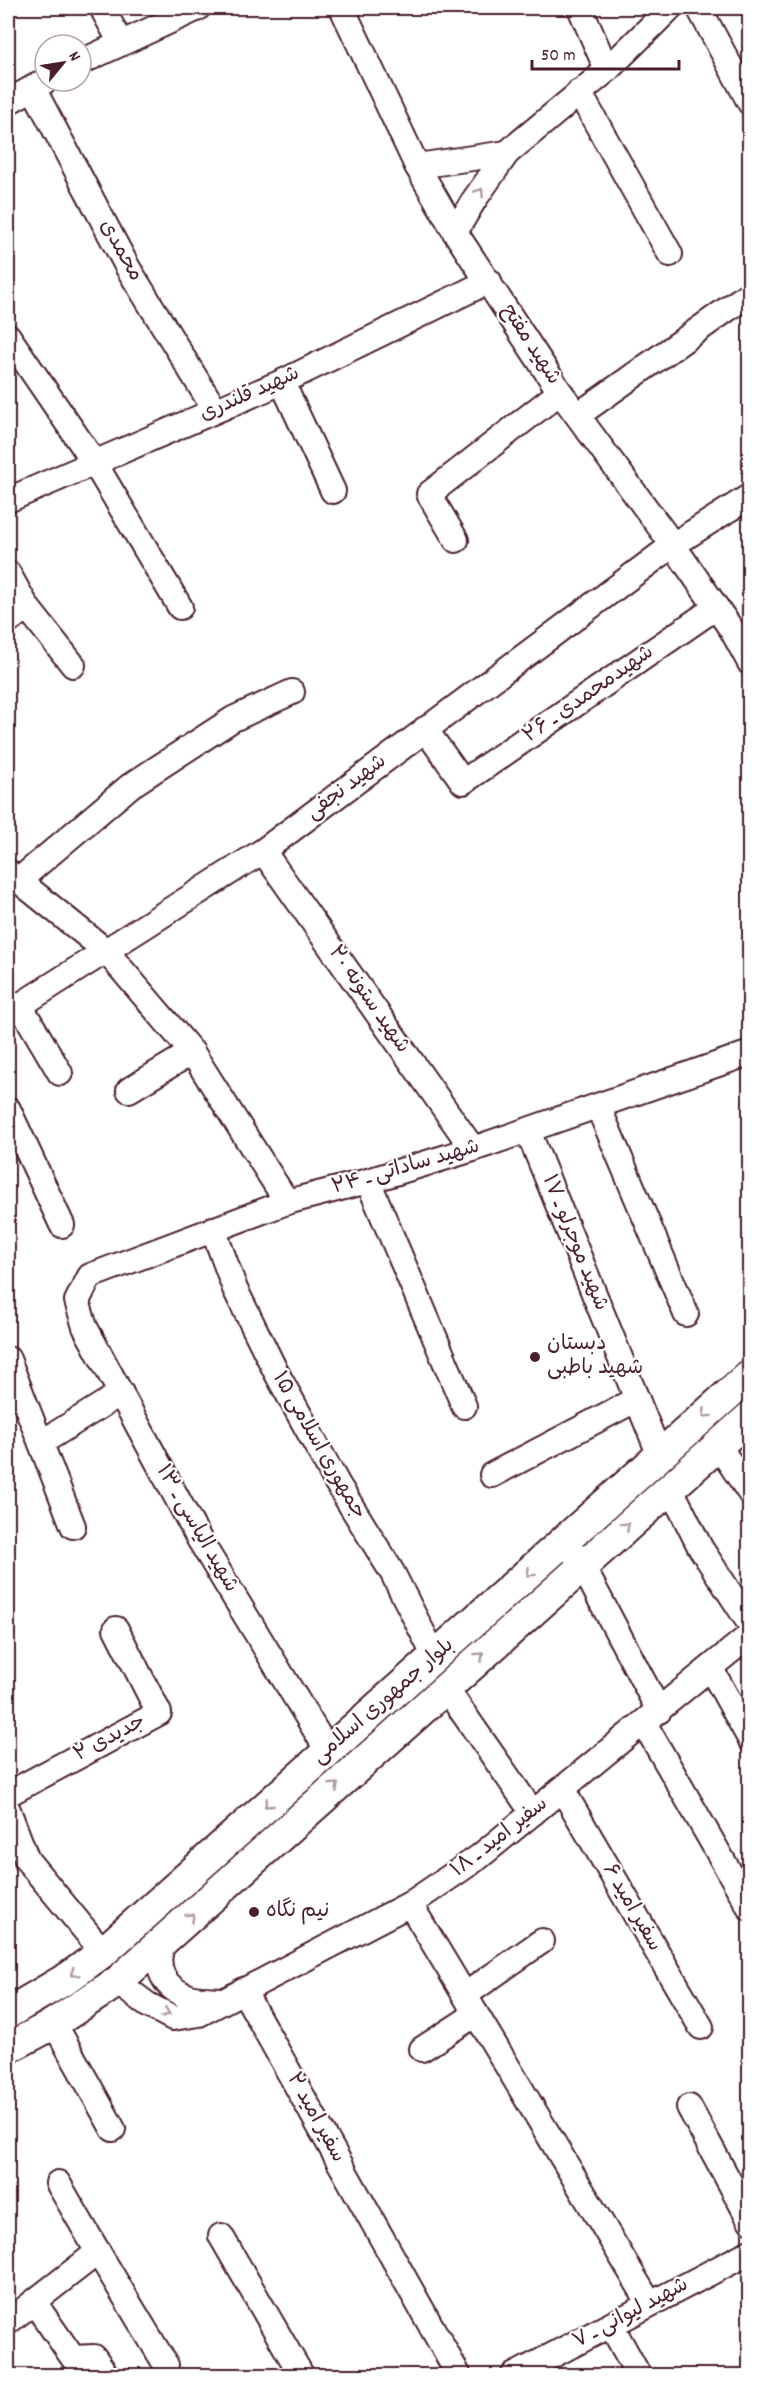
<svg xmlns="http://www.w3.org/2000/svg" width="757" height="2383" font-family="Dekko,'Playpen Sans Arabic',sans-serif">
<rect width="100%" height="100%" fill="#fff"/>
<filter id="ink" filterUnits="userSpaceOnUse"><feTurbulence type="fractalNoise" baseFrequency=".0167" numOctaves="2"/><feDisplacementMap in="SourceGraphic" scale="12" xChannelSelector="R" yChannelSelector="G"/><feConvolveMatrix kernelMatrix="1 2 1 2 8 2 1 2 1" color-interpolation-filters="sRGB"/></filter>
<g filter="url(#ink)">
<g fill="none" stroke-linecap="round" stroke-linejoin="round">
<defs>
<g id="minor">
<path d="M102,8L121,43"/>
<path d="M342,8L417,166L455,232L560,392L673,545L732,630L750,663"/>
<path d="M580,8L607,70"/>
<path d="M699,8L750,103"/>
<path d="M81,62L198,8"/>
<path d="M33,88L128,268L215,410"/>
<path d="M579,92L670,254"/>
<path d="M8,102L45,81"/>
<path d="M417,166L507,153"/>
<path d="M455,232L474,200L507,153L607,70L670,8"/>
<path d="M8,336L94,462L180,607"/>
<path d="M282,382L333,491"/>
<path d="M578,415L750,293"/>
<path d="M8,500L282,382L489,281"/>
<path d="M456,540L429,494L560,392"/>
<path d="M8,573L27,607L8,621"/>
<path d="M27,607L73,665"/>
<path d="M425,729L463,782L715,608"/>
<path d="M263,851L473,1149"/>
<path d="M8,872L106,951L192,1052L287,1202"/>
<path d="M18,881L130,786L233,719L292,692"/>
<path d="M20,1005L60,1073"/>
<path d="M8,1013L263,851L673,545L750,496"/>
<path d="M129,1090L192,1052"/>
<path d="M598,1106L686,1314"/>
<path d="M8,1109L62,1225"/>
<path d="M528,1131L660,1456"/>
<path d="M368,1181L464,1406"/>
<path d="M213,1229L235,1289L276,1372L337,1483L392,1572L435,1657"/>
<path d="M8,1359L73,1526"/>
<path d="M41,1443L121,1393"/>
<path d="M718,1445L750,1493"/>
<path d="M492,1475L637,1399"/>
<path d="M670,1487L700,1547L750,1624"/>
<path d="M573,1552L582,1565L659,1711"/>
<path d="M711,1669L750,1739"/>
<path d="M445,1687L533,1813"/>
<path d="M644,1723L750,1908"/>
<path d="M328,1751L199,1539L85,1327L77,1301L90,1276L287,1202L368,1181L473,1149L750,1053"/>
<path d="M562,1789L701,2027"/>
<path d="M8,1794L159,1713L116,1629"/>
<path d="M8,1810L27,1860L103,1952"/>
<path d="M410,1904L650,2304"/>
<path d="M164,1940C153,1966 162,1988 190,1997C200,2000 213,1999 224,2000"/>
<path d="M117,1982L148,2005L173,2018L199,2014L410,1904L479,1857L750,1635"/>
<path d="M243,1990L459,2376"/>
<path d="M465,1995L542,1941"/>
<path d="M54,2023L113,2129"/>
<path d="M422,2049L476,2014"/>
<path d="M689,2107L750,2220"/>
<path d="M221,2236L302,2376"/>
<path d="M98,2252L166,2365"/>
<path d="M34,2302L73,2358L94,2357L107,2376"/>
<path d="M8,2322L98,2252L58,2183"/>
<path d="M611,2325L639,2376"/>
<path d="M513,2376L750,2252"/>
</g>
<g id="major">
<path d="M8,2013L69,1977L103,1952L750,1375"/>
<path d="M8,2048L48,2027L117,1982L750,1417"/>
</g>
</defs>
<!-- minor casing -->
<use href="#minor" stroke="#4a1f2b" stroke-width="28"/>
<!-- major casing -->
<use href="#major" stroke="#4a1f2b" stroke-width="34"/>
<!-- minor -->
<use href="#minor" stroke="#fff" stroke-width="24"/>
<!-- major -->
<use href="#major" stroke="#fff" stroke-width="30"/>
</g>
<!-- one-way arrows -->
<defs><path id="oneway-chevron" d="M-2-3.5L2.5 0L-2 3.5" fill="none" stroke-width="1.6" stroke-linecap="round" stroke-linejoin="round" transform="scale(1.5)"/></defs>
<g stroke="#ae9aa0">
<use href="#oneway-chevron" transform="translate(480 192) rotate(-56)"/>
<use href="#oneway-chevron" transform="translate(706 1414) rotate(138)"/>
<use href="#oneway-chevron" transform="translate(626 1526) rotate(-42)"/>
<use href="#oneway-chevron" transform="translate(530 1573) rotate(138)"/>
<use href="#oneway-chevron" transform="translate(480 1656) rotate(-42)"/>
<use href="#oneway-chevron" transform="translate(335 1786) rotate(-42)"/>
<use href="#oneway-chevron" transform="translate(268 1804) rotate(139)"/>
<use href="#oneway-chevron" transform="translate(191 1917) rotate(-41)"/>
<use href="#oneway-chevron" transform="translate(74 1973) rotate(144)"/>
<use href="#oneway-chevron" transform="translate(166 2013) rotate(22)"/>
</g>
</g>
<!-- markers -->
<g fill="#4a1f2b" stroke="#fff" stroke-width="2">
<circle cx="535" cy="1357" r="6"/>
<circle cx="254" cy="1912" r="6"/>
</g>
<g text-anchor="middle" dominant-baseline="central" stroke-width="4.5" stroke-linejoin="round" paint-order="stroke">
<!-- street labels -->
<g font-size="21" fill="#4a1f2b" stroke="#fff">
<text transform="translate(120 251) rotate(61)">محمدی</text>
<text transform="translate(530 345) rotate(57)">شهید مفتح</text>
<text transform="translate(250 395) rotate(-24)">شهید قلندری</text>
<text transform="translate(589 695) rotate(-35)">شهیدمحمدی ـ ۲۶</text>
<text transform="translate(347 788) rotate(-37)">شهید نجفی</text>
<text transform="translate(368 1000) rotate(55)">شهید ستونه ۲۰</text>
<text transform="translate(406 1168) rotate(-16)">شهید ساداتی ـ ۲۴</text>
<text transform="translate(574 1243) rotate(68)">شهید موجرلو ـ ۱۷</text>
<text transform="translate(318 1446) rotate(60)">جمهوری اسلامی ۱۵</text>
<text transform="translate(196 1529) rotate(60)">شهید الیاسی ـ ۱۳</text>
<text transform="translate(384 1702) rotate(-41)">بلوار جمهوری اسلامی</text>
<text transform="translate(110 1739) rotate(-28)">جدیدی ۲</text>
<text transform="translate(500 1838) rotate(-38)">سفیر امید ـ ۱۸</text>
<text transform="translate(631 1908) rotate(60)">سفیر امید ۶</text>
<text transform="translate(315 2118) rotate(61)">سفیر امید ۲</text>
<text transform="translate(631 2314) rotate(-28)">شهید لیوانی ـ ۷</text>
</g>
<!-- poi labels -->
<g font-size="21" fill="#4a1f2b" stroke="#fff" text-anchor="start">
<text x="547" y="1345">دبستان<tspan x="547" dy="24">شهید باطبی</tspan></text>
<text x="266" y="1912">نیم نگاه</text>
</g>
</g>
<!-- margin -->
<rect width="757" height="2383" fill="none" stroke="#fff" stroke-width="30"/>
<rect x="15" y="15" width="727" height="2353" fill="none" stroke="#4a1f2b" stroke-width="2" filter="url(#ink)"/>
<!-- north arrow -->
<g transform="translate(63 63) rotate(60)"><circle r="28" fill="#ffffff" stroke="#b7a5aa" stroke-width="1.5"/>
<path d="M0-4.5L10 22L0 15L-10 22Z" fill="#4a1f2b"/>
<text y="-9" font-size="16" font-weight="bold" text-anchor="middle" fill="#4a1f2b">N</text>
</g>
<!-- scale -->
<path d="M532 60v9h147v-9" fill="none" stroke="#4a1f2b" stroke-width="3"/>
<text x="541" y="60" font-size="18" fill="#4a1f2b" stroke="#ffffff" stroke-width="4.5" paint-order="stroke">50 m</text>
</svg>
